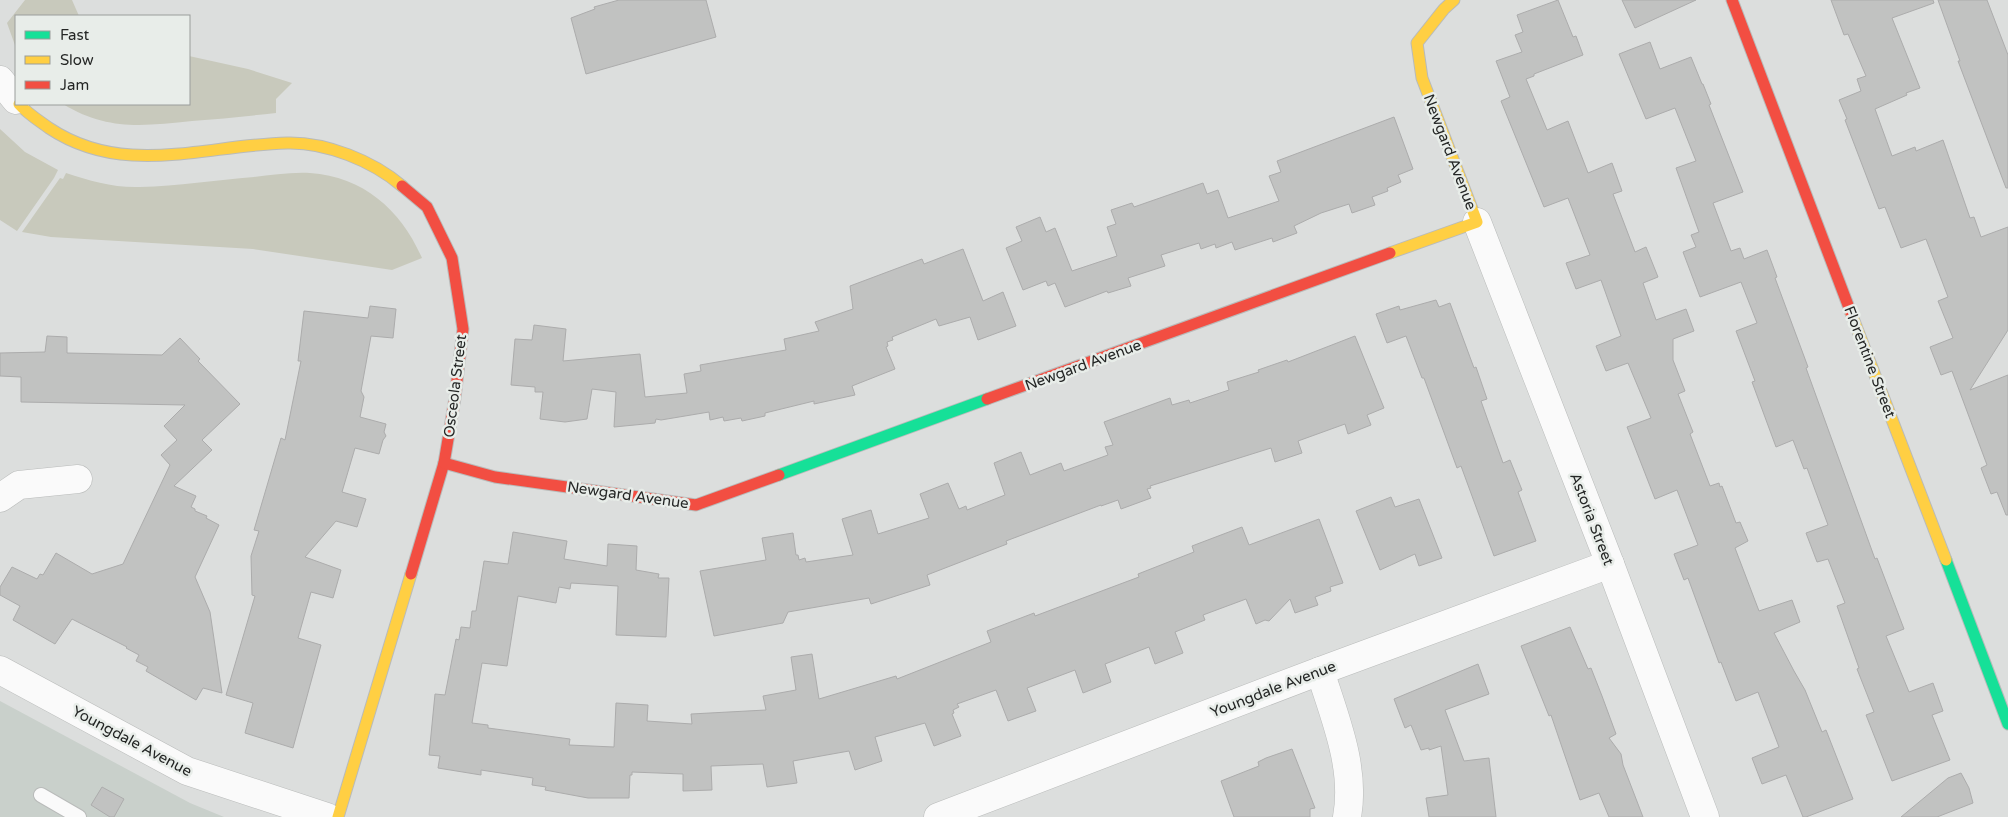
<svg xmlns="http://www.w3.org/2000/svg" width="2008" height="817" font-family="'Varela Round',sans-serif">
<rect width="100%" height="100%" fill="#dcdedd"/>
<!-- built -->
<path fill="#c9d0cb" d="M0,701L190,803L224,817H0Z"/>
<!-- green -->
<g fill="#c8c9bc">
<path d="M25,0H72L79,16H16V48L7,23Z"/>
<path d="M189,56L248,69L292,83L276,99V113C248,116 220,119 192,121C143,126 107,131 63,104H189Z"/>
<path d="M0,129L25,152L58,170L54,178L17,231L0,220Z"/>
<path d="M66,173C90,181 114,188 140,187C178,186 216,180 254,177C272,175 291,172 310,173C364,177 401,210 422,258L392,270L253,249L51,237L22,232L60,178L63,179Z"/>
</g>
<!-- building -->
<g fill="#c1c2c1" stroke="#acacac">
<path d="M619,0H706L716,37L586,74L571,18L595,9L594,7Z"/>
<path d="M1558,0L1573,37L1576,36L1583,55L1534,74V76L1526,79L1547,130L1568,121L1588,173L1612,163L1622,191L1613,194L1635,252L1646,247L1658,277L1643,283L1656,320L1686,309L1694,331L1673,339V360L1685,391L1678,394L1693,432L1690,434L1710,486L1719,483L1720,487L1722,486L1736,523L1740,522L1748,541L1735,548L1759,611L1792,600L1800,622L1774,633L1794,671L1805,690L1822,732L1826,730L1853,799L1806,817H1803L1786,775L1762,784L1752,758L1779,747L1758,692L1736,701L1721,662L1719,663L1688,578L1684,580L1674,554L1698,545L1677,490L1655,499L1627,427L1651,418L1628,363L1606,371L1596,346L1621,336L1601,280L1576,289L1566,263L1590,255L1568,198L1544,207L1501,101L1510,97L1496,61L1522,52L1515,35L1523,32L1517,15Z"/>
<path d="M1622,0H1696L1635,28Z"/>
<path d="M1831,0H1933L1934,3L1892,18L1920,88L1906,93L1907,95L1875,109L1892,156L1915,147L1916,151L1943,140L1970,218L1974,217L1981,237L2008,227V330L1970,390L2008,375V515H2006L1997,492L1991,494L1981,468L1987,465L1952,371L1941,375L1930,347L1953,338L1938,301L1948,297L1926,239L1901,248L1885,207L1879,209L1845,120L1847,119L1839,100L1861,91L1857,79L1866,76L1848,34L1844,35Z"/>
<path d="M1938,0H1987L2008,55V188H2006L1958,61H1960Z"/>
<path d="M1650,42L1660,69L1691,57L1702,84H1703L1711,104L1709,105L1743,192L1713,203L1731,251L1740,248L1744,259L1767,250L1777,277L1775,278L1808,367L1806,368L1875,559L1877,558L1904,629L1886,636L1909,692L1933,683L1943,711L1932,715L1950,760L1892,781L1866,715L1874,712L1857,669L1859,668L1837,606L1845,603L1828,559L1817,562L1806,533L1828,525L1807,468L1804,469L1793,440L1776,447L1752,382L1755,381L1736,331L1757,323L1741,282L1700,297L1683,252L1696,247L1691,235L1699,232L1676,168L1696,161L1675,108L1646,119L1619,54Z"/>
<path d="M1394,117L1413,169L1398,175L1401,182L1387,188L1388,191L1372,197L1375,205L1352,213L1349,204L1321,213L1294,226L1297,233L1273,242L1272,238L1235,250L1232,242L1216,248L1215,244L1201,249L1199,243L1161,255L1165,266L1128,278L1131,286L1108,293L1107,291L1065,307L1055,283L1048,286L1046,281L1023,290L1006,248L1022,241L1016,227L1040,217L1046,232L1055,228L1072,271L1117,256L1107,227L1116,224L1111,210L1132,203L1134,207L1203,183L1207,194L1218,190L1228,218L1279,201L1269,176L1281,172L1277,161Z"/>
<path d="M963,249L983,301L1003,292L1016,326L978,340L970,317L939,326L936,319L892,337L893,340L887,342L888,346L886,347L895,369L852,386L855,395L814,404V401L765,413V416L742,421L741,418L724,421L723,417L710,420L709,412L661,420L656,419L655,423L614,427L616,392L592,389L587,419L565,422L540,419L543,392H535V387L511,385L515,339L532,340L534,325L566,329L563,361L640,354L645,397L687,393L684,374L701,371L700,365L786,350L784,339L819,331L815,322L853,309L850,286L922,259L924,264Z"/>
<path d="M1436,300L1439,307L1450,303L1474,368L1476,367L1487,399L1481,401L1503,463L1510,460L1522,490L1518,492L1536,541L1494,556L1461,466L1457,468L1424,378H1422L1406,336L1387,343L1376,314L1399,306L1400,310Z"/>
<path d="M370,306L396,309L393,338L371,336L361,391L364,397L360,417L386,424L384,432L386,436L383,440L379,454L355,448L342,492L366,499L357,527L336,521L305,557L341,570L333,598L311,592L298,638L321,645L293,748L245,733L253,703L226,695L255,596L252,595L251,556L259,531L254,530L281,438L285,440L301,361H298L304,311L368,318Z"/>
<path d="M47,336L67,337V353L162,355L180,338L200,359L198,361L240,404L202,440L212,450L174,486L196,496L191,507L195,509V511L207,516L206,518L219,525L195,577L210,612L222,693L203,688L196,700L146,671L148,667L136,661L139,655L126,648L127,647L72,619L55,644L13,620L20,606L0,595V587L12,567L37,579L40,574L43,575L56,553L92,574L123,564L170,465L161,455L177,440L164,426L185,405L21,402V377L0,376V353L45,352Z"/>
<path d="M1355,336L1384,408L1367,415L1371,425L1348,434L1345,424L1298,441L1302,453L1275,462L1271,448L1150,486L1151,488L1147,489L1151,498L1121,509L1118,500L1101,506V505L1006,541L1007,544L927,575L930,585L871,604L869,598L788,612L783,623L714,636L700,571L766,560L762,538L793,533L796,555H798L799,560L805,558L806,562L853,555L842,519L871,510L878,534L929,518L920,494L948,483L959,509L966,506L967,510L1005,495L994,463L1021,452L1030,475L1061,463L1064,471L1108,455L1105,447L1113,445L1104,422L1170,398L1172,405L1189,400L1190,403L1229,390L1227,382L1259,372L1258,370L1287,360L1288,362Z"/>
<path d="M1391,497L1395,507L1419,499L1442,558L1419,566L1415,554L1380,570L1356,511Z"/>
<path d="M1319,519L1343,583L1330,587L1331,591L1315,597L1318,605L1295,613L1290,599L1269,621L1265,620L1256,624L1246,599L1203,615L1205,620L1175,632L1183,653L1155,664L1149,647L1105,664L1111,682L1083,693L1075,670L1027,688L1036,711L1008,721L996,690L957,704L959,707L953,710L954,713L952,714L961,736L934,746L925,723L875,737L882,761L855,770L849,751L793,761L797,783L767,787L763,764L711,766L712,790L683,791V774L632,772V775H630L629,798H588L545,790L546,787L532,785L533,778L481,770V775L438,768L440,756L429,755L435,694L445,695L456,639L459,640L461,627L470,628L472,611H476L484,561L508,564L513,532L567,541L564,559L607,566L608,544L637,546L636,570L659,574L658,578H669L666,637L616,635L618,586L571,583L570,589L559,587L556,603L518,596L507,666L482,663L472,723L488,725V728L570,739L569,745L614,747L616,703L648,705L647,721L692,724L691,714L766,710L763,696L796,690L791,657L812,654L819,699L896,676L897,679L991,642L987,631L1034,613L1035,616L1139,577L1138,574L1194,552L1192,546L1242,527L1249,545Z"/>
<path d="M1570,627L1588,669L1591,668L1602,696L1616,734L1609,738L1621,754L1623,765L1643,817H1609L1599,793L1580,800L1551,715L1549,716L1521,646Z"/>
<path d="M1478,664L1489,694L1445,710L1464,761L1489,758L1496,817H1429L1426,798L1448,795L1441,746L1429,750V748L1421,750L1411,725L1405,728L1394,699Z"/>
<path d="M1292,749L1315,808L1310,809V817H1234L1221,781L1259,766L1258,762L1266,758Z"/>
<path d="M1961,773L1969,788L1973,803L1937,817H1901L1948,778Z"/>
<path d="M102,787L124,799L114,817H110L91,805Z"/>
</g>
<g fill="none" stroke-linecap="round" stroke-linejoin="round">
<defs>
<path id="lane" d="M41,795L79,817"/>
<g id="street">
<path d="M0,80L16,100"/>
<path d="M1477,222L1610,564L1705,817"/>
<path d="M0,498L19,485L78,479"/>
<path d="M0,670L187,771L327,817"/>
<path d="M1320,671C1335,718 1356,768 1347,817"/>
<path d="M938,817L1320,671L1610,564"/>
</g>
<g id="fast">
<path d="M779,475L987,399"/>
<path d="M1946,560L2008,724"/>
</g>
<g id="slow">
<path d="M19,104C28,114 38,120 49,128C124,178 204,145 287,143C326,142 373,161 402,186"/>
<path d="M1390,253L1477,222L1422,78L1417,43L1444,9L1454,0"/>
<path d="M1851,313L1946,560"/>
<path d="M338,817L411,574"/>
</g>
<g id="jam">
<path d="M1732,0L1851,313"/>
<path d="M402,186L427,207L452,258L463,329L455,398L444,463L411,574"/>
<path d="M987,399L1390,253"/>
<path d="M444,463L495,477L696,505L779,475"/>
</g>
</defs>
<!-- lane casing -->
<use href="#lane" stroke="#b9bbba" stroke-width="16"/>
<!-- street casing -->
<use href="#street" stroke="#b9bbba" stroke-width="29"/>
<!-- fast casing -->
<use href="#fast" stroke="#b9bbba" stroke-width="13"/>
<!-- slow casing -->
<use href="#slow" stroke="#b9bbba" stroke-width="13"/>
<!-- jam casing -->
<use href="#jam" stroke="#b9bbba" stroke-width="13"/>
<!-- lane -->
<use href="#lane" stroke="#fafafa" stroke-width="14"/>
<!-- street -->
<use href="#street" stroke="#fafafa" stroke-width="28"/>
<!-- fast -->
<use href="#fast" stroke="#16e098" stroke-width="11"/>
<!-- slow -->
<use href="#slow" stroke="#ffcf43" stroke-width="11"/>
<!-- jam -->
<use href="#jam" stroke="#f24e42" stroke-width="11"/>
</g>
<g text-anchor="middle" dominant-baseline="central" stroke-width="5" stroke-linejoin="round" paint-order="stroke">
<!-- street labels -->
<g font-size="15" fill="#242625" stroke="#e8ede9">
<text transform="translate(1450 152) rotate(69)">Newgard Avenue</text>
<text transform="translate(1870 362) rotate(69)">Florentine Street</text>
<text transform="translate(1083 365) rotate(-20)">Newgard Avenue</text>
<text transform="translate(455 386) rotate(-83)">Osceola Street</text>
<text transform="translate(628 495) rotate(8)">Newgard Avenue</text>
<text transform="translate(1592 519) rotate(69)">Astoria Street</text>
<text transform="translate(1273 689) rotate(-21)">Youngdale Avenue</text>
<text transform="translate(132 741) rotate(28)">Youngdale Avenue</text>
</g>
</g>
<!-- legend -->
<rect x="15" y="15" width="175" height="90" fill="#e8ede9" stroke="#9a9d9b"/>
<rect x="25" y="31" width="25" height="8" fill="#16e098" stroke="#9a9d9b"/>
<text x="60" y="40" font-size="15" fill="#242625">Fast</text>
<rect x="25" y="56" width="25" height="8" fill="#ffcf43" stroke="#9a9d9b"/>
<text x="60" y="65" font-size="15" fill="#242625">Slow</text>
<rect x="25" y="81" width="25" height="8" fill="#f24e42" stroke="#9a9d9b"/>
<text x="60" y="90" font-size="15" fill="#242625">Jam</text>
</svg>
